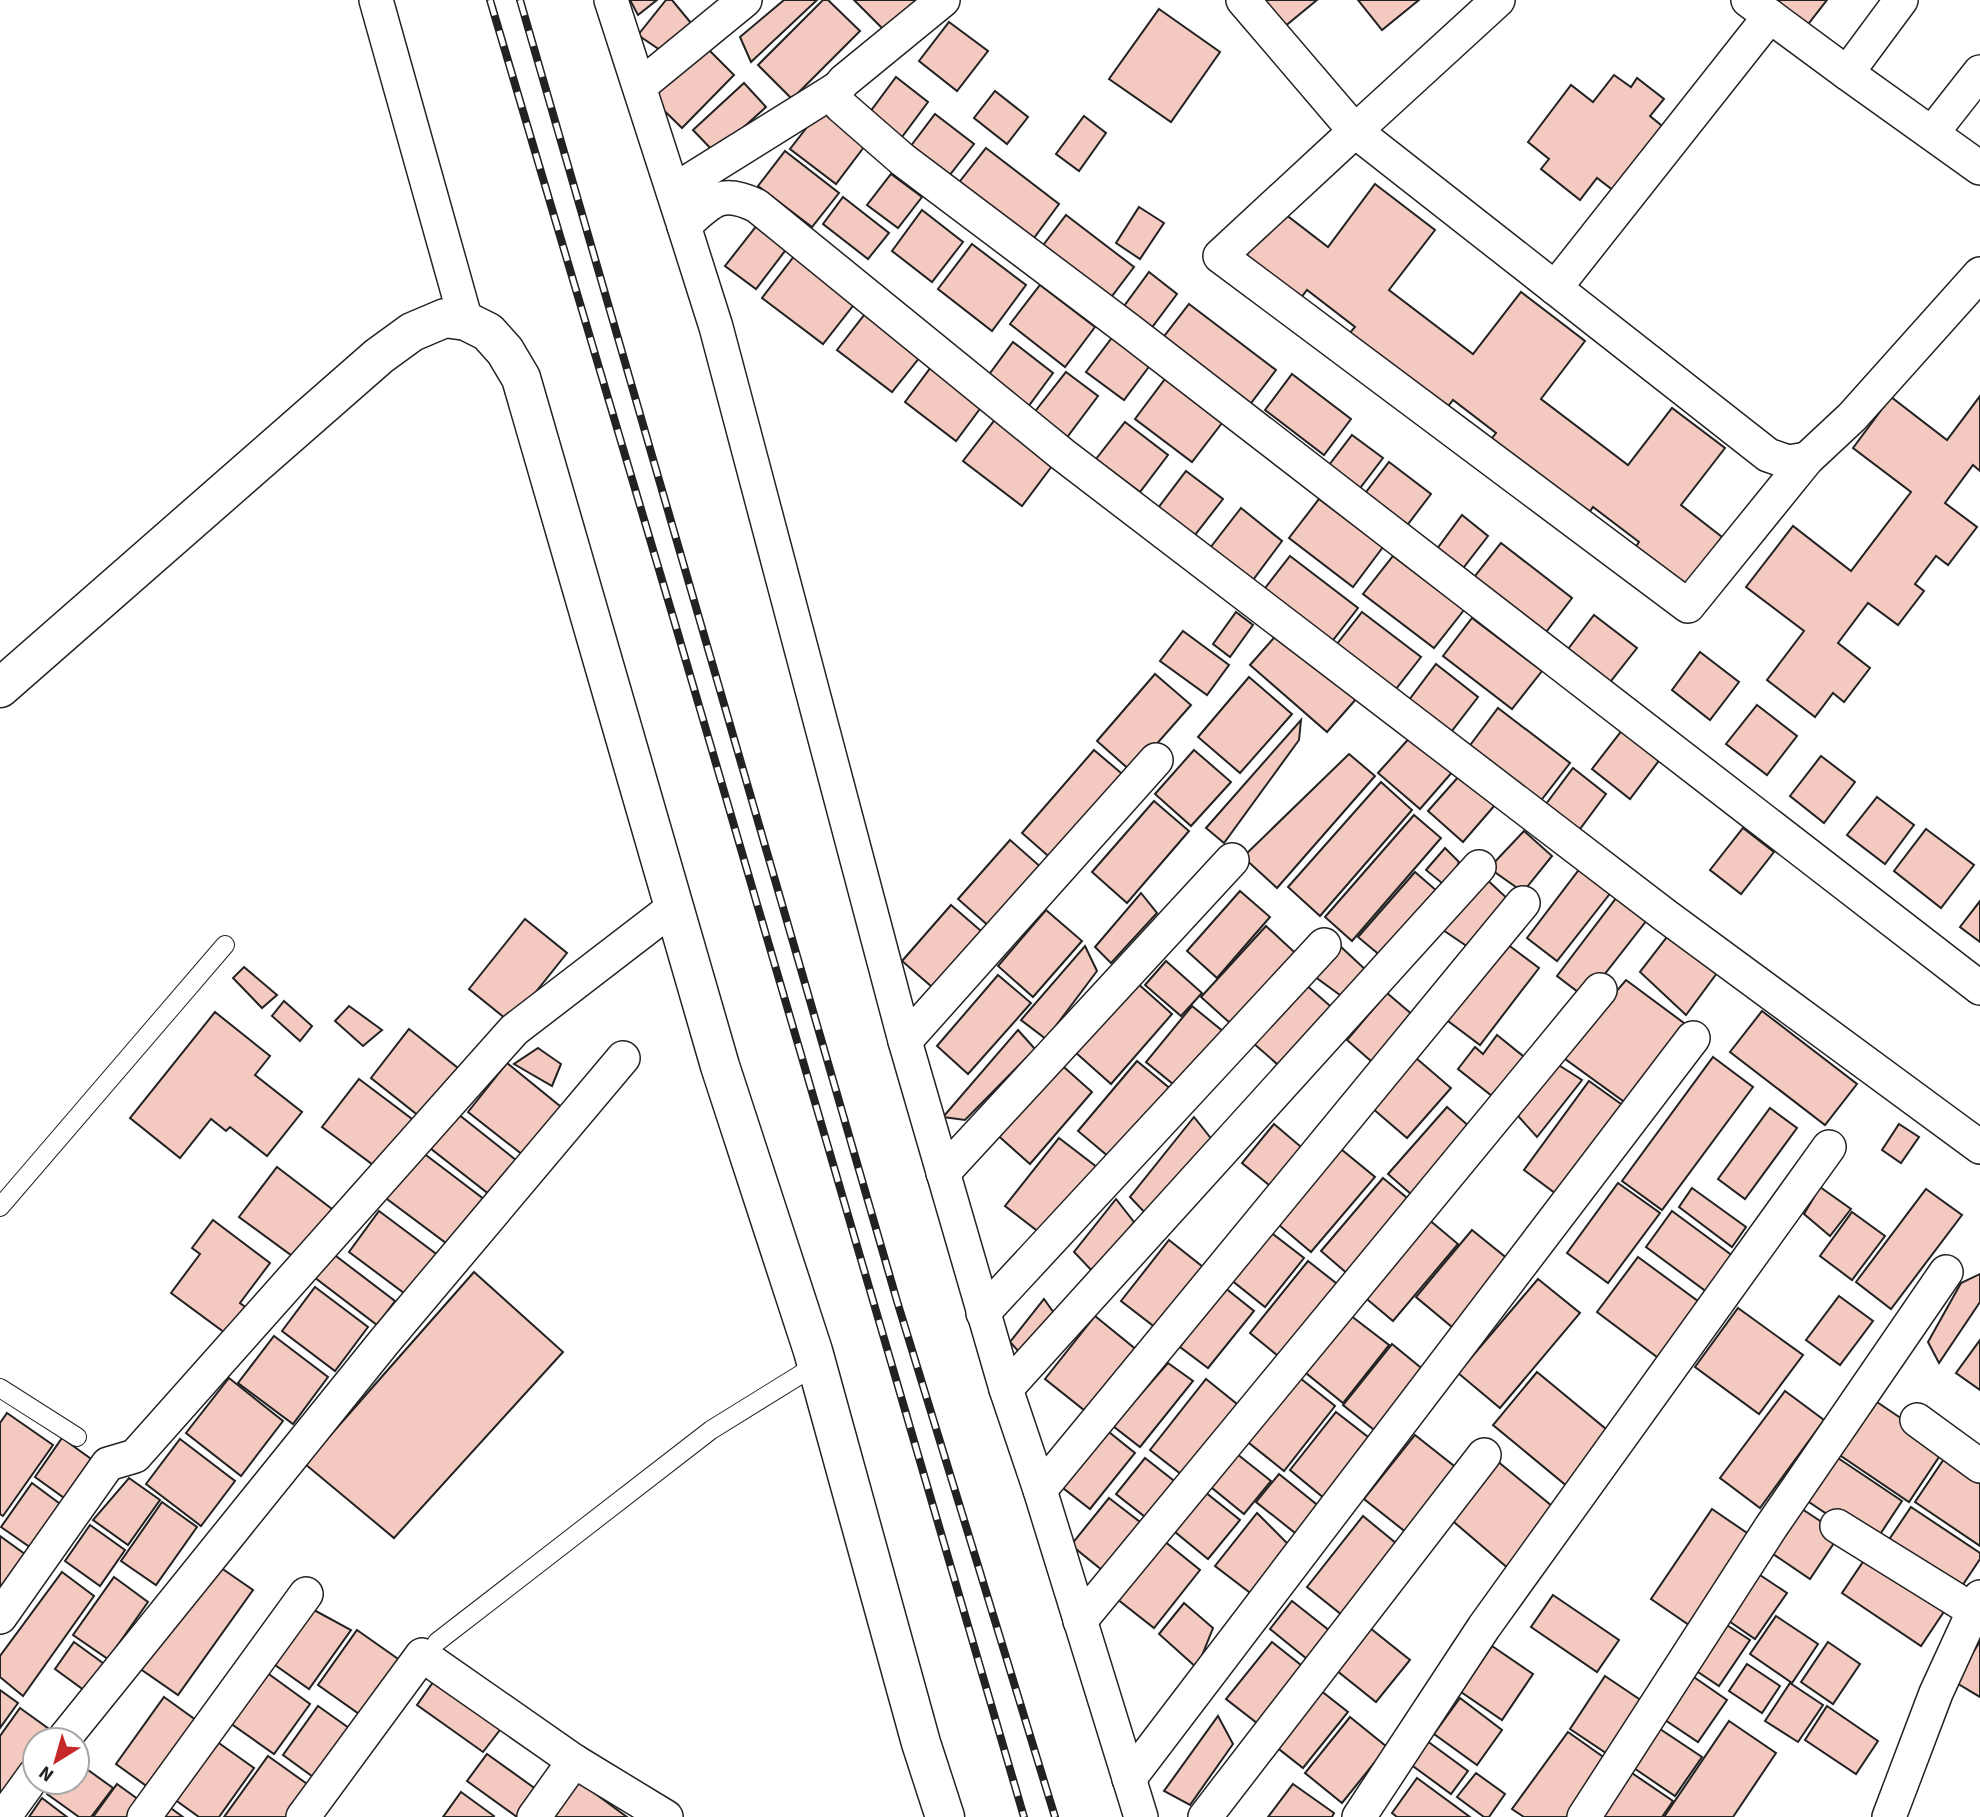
<svg xmlns="http://www.w3.org/2000/svg" width="1980" height="1817" font-family="'Source Sans 3',sans-serif">
<rect width="100%" height="100%" fill="#fff"/>
<!-- building -->
<g fill="#f3c9c0" stroke="#222" stroke-width="2">
<path d="M630,0H657L638,15Z"/>
<path d="M666,0H672L691,23L660,50L638,35Z"/>
<path d="M784,0H817L751,62L740,37Z"/>
<path d="M823,0H828L860,31L792,99L758,65Z"/>
<path d="M854,0H921L887,33Z"/>
<path d="M1252,0H1317L1278,32Z"/>
<path d="M1358,0H1419L1382,30Z"/>
<path d="M1761,0H1827L1802,32Z"/>
<path d="M1159,9L1220,52L1171,122L1109,79Z"/>
<path d="M949,22L988,51L957,91L919,61Z"/>
<path d="M700,41L734,75L682,128L647,94Z"/>
<path d="M1614,75L1631,87L1637,78L1664,99L1650,116L1667,130L1618,194L1597,178L1580,200L1541,169L1549,159L1528,142L1571,85L1593,102Z"/>
<path d="M896,77L928,102L896,145L864,120Z"/>
<path d="M744,83L766,107L715,153L693,130Z"/>
<path d="M995,91L1028,117L1007,144L974,118Z"/>
<path d="M822,108L867,143L836,184L790,149Z"/>
<path d="M935,114L974,144L945,181L907,151Z"/>
<path d="M1084,116L1106,133L1079,171L1056,154Z"/>
<path d="M986,148L1059,204L1031,242L957,185Z"/>
<path d="M785,151L839,193L812,227L758,186Z"/>
<path d="M891,174L922,197L898,228L867,205Z"/>
<path d="M1375,184L1435,230L1389,290L1473,354L1521,292L1585,341L1541,399L1628,465L1672,408L1725,448L1681,505L1722,537L1682,590L1632,552L1639,542L1593,507L1586,517L1489,442L1496,433L1453,400L1446,409L1348,335L1355,327L1307,290L1297,303L1242,261L1281,211L1328,247Z"/>
<path d="M843,197L889,233L868,259L823,224Z"/>
<path d="M1139,207L1164,223L1140,259L1116,243Z"/>
<path d="M922,210L963,242L932,282L892,251Z"/>
<path d="M1066,215L1134,267L1106,304L1038,252Z"/>
<path d="M758,224L788,247L756,289L725,266Z"/>
<path d="M972,244L1026,285L992,331L938,289Z"/>
<path d="M795,255L856,302L823,344L762,298Z"/>
<path d="M1149,272L1177,294L1147,334L1119,313Z"/>
<path d="M1040,285L1095,327L1065,367L1010,324Z"/>
<path d="M1189,304L1276,370L1242,415L1155,348Z"/>
<path d="M868,310L924,352L892,392L837,350Z"/>
<path d="M1114,335L1151,364L1124,400L1086,372Z"/>
<path d="M1013,342L1053,373L1025,411L985,380Z"/>
<path d="M934,363L985,402L956,441L905,402Z"/>
<path d="M1066,372L1098,396L1065,440L1033,414Z"/>
<path d="M1292,374L1351,419L1324,455L1265,410Z"/>
<path d="M1165,379L1222,423L1192,462L1135,419Z"/>
<path d="M1980,396V471L1973,465L1945,503L1977,527L1948,565L1936,556L1915,584L1924,591L1898,625L1868,603L1838,643L1870,668L1844,702L1833,693L1815,717L1767,680L1804,631L1746,587L1793,526L1851,571L1911,492L1853,448L1891,397L1947,440Z"/>
<path d="M997,417L1055,462L1022,506L963,461Z"/>
<path d="M1125,422L1168,455L1140,492L1096,459Z"/>
<path d="M1352,435L1383,458L1357,492L1326,469Z"/>
<path d="M1389,462L1431,494L1402,532L1360,500Z"/>
<path d="M1186,471L1223,499L1191,540L1155,512Z"/>
<path d="M1319,499L1383,547L1353,587L1289,538Z"/>
<path d="M1241,508L1282,541L1253,580L1210,548Z"/>
<path d="M1462,515L1488,536L1457,576L1431,557Z"/>
<path d="M1501,543L1572,598L1540,640L1468,585Z"/>
<path d="M1290,556L1358,608L1330,644L1262,592Z"/>
<path d="M1393,556L1464,610L1434,648L1363,594Z"/>
<path d="M1236,612L1253,625L1230,657L1213,644Z"/>
<path d="M1362,612L1421,657L1392,694L1333,649Z"/>
<path d="M1594,615L1637,648L1607,686L1565,653Z"/>
<path d="M1472,618L1542,671L1512,709L1443,656Z"/>
<path d="M1183,631L1229,665L1207,695L1160,661Z"/>
<path d="M1279,632L1357,698L1327,732L1250,665Z"/>
<path d="M1700,652L1739,682L1710,720L1672,690Z"/>
<path d="M1436,664L1478,697L1448,736L1406,704Z"/>
<path d="M1155,674L1191,705L1132,772L1097,741Z"/>
<path d="M1249,677L1292,714L1240,773L1198,737Z"/>
<path d="M1757,705L1797,736L1767,775L1726,744Z"/>
<path d="M1498,708L1570,763L1539,803L1468,748Z"/>
<path d="M1301,720L1299,740L1224,843L1206,828Z"/>
<path d="M1623,729L1661,758L1630,799L1592,769Z"/>
<path d="M1413,734L1454,770L1420,809L1378,773Z"/>
<path d="M1094,750L1127,778L1054,861L1022,833Z"/>
<path d="M1194,750L1231,782L1191,826L1155,794Z"/>
<path d="M1349,754L1375,776L1277,888L1243,857Z"/>
<path d="M1821,756L1855,782L1824,823L1790,796Z"/>
<path d="M1573,768L1606,794L1577,833L1543,808Z"/>
<path d="M1460,775L1495,805L1463,842L1428,811Z"/>
<path d="M1381,782L1412,810L1320,916L1288,887Z"/>
<path d="M1877,797L1914,825L1885,864L1847,835Z"/>
<path d="M1154,801L1189,831L1127,903L1092,872Z"/>
<path d="M1414,815L1441,838L1352,941L1325,917Z"/>
<path d="M1743,828L1774,852L1741,894L1710,870Z"/>
<path d="M1926,829L1974,865L1941,908L1894,871Z"/>
<path d="M1524,831L1552,856L1523,892L1489,868Z"/>
<path d="M1010,840L1043,869L991,928L958,899Z"/>
<path d="M1445,848L1459,862L1448,888L1426,870Z"/>
<path d="M1581,867L1612,891L1557,961L1527,938Z"/>
<path d="M1415,872L1445,898L1388,962L1358,937Z"/>
<path d="M1483,876L1510,901L1471,949L1443,930Z"/>
<path d="M1240,891L1270,917L1217,978L1187,951Z"/>
<path d="M1141,893L1157,913L1111,963L1095,947Z"/>
<path d="M1617,897L1647,920L1586,998L1557,976Z"/>
<path d="M1980,901V942L1960,927Z"/>
<path d="M951,905L988,937L939,993L902,961Z"/>
<path d="M1046,910L1082,941L1033,997L998,966Z"/>
<path d="M525,919L567,953L511,1023L469,989Z"/>
<path d="M1266,926L1304,961L1240,1032L1201,997Z"/>
<path d="M1667,937L1717,973L1686,1015L1640,972Z"/>
<path d="M1503,941L1539,968L1480,1045L1444,1018Z"/>
<path d="M1085,946L1097,971L1046,1039L1021,1020Z"/>
<path d="M1340,946L1368,972L1344,998L1314,976Z"/>
<path d="M1166,961L1202,993L1181,1016L1145,985Z"/>
<path d="M244,967L277,995L262,1008L233,978Z"/>
<path d="M998,975L1031,1003L968,1074L937,1046Z"/>
<path d="M1626,980L1688,1026L1630,1106L1561,1056Z"/>
<path d="M1136,982L1172,1014L1111,1084L1075,1052Z"/>
<path d="M1305,984L1336,1011L1284,1070L1253,1043Z"/>
<path d="M1387,993L1421,1022L1380,1069L1347,1040Z"/>
<path d="M284,1001L312,1026L300,1041L272,1016Z"/>
<path d="M349,1006L382,1030L363,1046L335,1021Z"/>
<path d="M1192,1006L1230,1037L1184,1093L1146,1062Z"/>
<path d="M1762,1011L1857,1084L1825,1125L1730,1052Z"/>
<path d="M215,1012L270,1056L255,1075L302,1112L267,1156L230,1127L226,1131L211,1119L180,1158L130,1118Z"/>
<path d="M409,1029L468,1076L429,1124L371,1078Z"/>
<path d="M1018,1030L1035,1049L965,1120L943,1117Z"/>
<path d="M1497,1035L1528,1060L1497,1100L1458,1069L1475,1047L1483,1054Z"/>
<path d="M538,1048L561,1064L552,1086L514,1064Z"/>
<path d="M1409,1052L1451,1088L1407,1138L1365,1102Z"/>
<path d="M1713,1057L1753,1087L1662,1210L1622,1181Z"/>
<path d="M1056,1060L1092,1092L1030,1164L994,1132Z"/>
<path d="M1137,1061L1173,1091L1115,1162L1078,1131Z"/>
<path d="M507,1063L566,1111L528,1159L468,1112Z"/>
<path d="M1557,1064L1582,1080L1537,1137L1518,1116Z"/>
<path d="M359,1079L416,1122L380,1170L322,1127Z"/>
<path d="M1589,1081L1628,1109L1563,1199L1524,1170Z"/>
<path d="M1447,1107L1478,1134L1419,1201L1388,1174Z"/>
<path d="M1770,1108L1797,1128L1745,1199L1718,1179Z"/>
<path d="M458,1114L526,1168L499,1202L430,1148Z"/>
<path d="M1194,1117L1213,1141L1148,1216L1130,1197Z"/>
<path d="M1274,1124L1307,1152L1275,1190L1242,1163Z"/>
<path d="M1899,1124L1919,1137L1901,1163L1882,1150Z"/>
<path d="M1059,1138L1102,1171L1048,1239L1005,1206Z"/>
<path d="M1336,1145L1375,1177L1311,1252L1273,1220Z"/>
<path d="M418,1149L489,1203L454,1249L383,1196Z"/>
<path d="M277,1167L332,1209L295,1258L239,1217Z"/>
<path d="M1383,1178L1418,1207L1356,1281L1321,1251Z"/>
<path d="M1618,1183L1660,1213L1608,1283L1567,1253Z"/>
<path d="M1820,1187L1851,1209L1830,1236L1804,1214Z"/>
<path d="M1692,1188L1746,1227L1732,1247L1679,1207Z"/>
<path d="M1926,1189L1962,1215L1891,1309L1856,1282Z"/>
<path d="M1116,1199L1134,1222L1095,1274L1074,1252Z"/>
<path d="M379,1211L439,1256L408,1296L349,1252Z"/>
<path d="M1672,1211L1741,1262L1715,1298L1646,1247Z"/>
<path d="M1852,1212L1885,1236L1852,1280L1820,1256Z"/>
<path d="M1421,1213L1458,1244L1393,1321L1356,1290Z"/>
<path d="M213,1220L270,1263L240,1303L252,1312L232,1338L171,1293L200,1254L192,1248Z"/>
<path d="M1472,1230L1514,1264L1458,1332L1416,1297Z"/>
<path d="M1269,1231L1304,1258L1265,1307L1230,1279Z"/>
<path d="M1169,1240L1208,1271L1160,1331L1121,1301Z"/>
<path d="M332,1253L395,1301L377,1325L314,1277Z"/>
<path d="M1638,1257L1706,1307L1665,1363L1597,1312Z"/>
<path d="M1308,1261L1341,1287L1283,1360L1250,1333Z"/>
<path d="M474,1272L563,1352L394,1538L305,1464Z"/>
<path d="M1980,1274V1302L1939,1363L1928,1342L1961,1283Z"/>
<path d="M1538,1279L1580,1313L1500,1408L1458,1373Z"/>
<path d="M315,1287L368,1327L335,1371L282,1331Z"/>
<path d="M1224,1287L1254,1311L1208,1368L1180,1347Z"/>
<path d="M1839,1296L1873,1321L1840,1365L1806,1340Z"/>
<path d="M1044,1299L1054,1313L1021,1354L1010,1342Z"/>
<path d="M1738,1308L1803,1355L1759,1414L1695,1367Z"/>
<path d="M1346,1312L1389,1345L1343,1403L1301,1369Z"/>
<path d="M1095,1316L1138,1351L1089,1414L1045,1379Z"/>
<path d="M274,1336L328,1377L293,1424L238,1383Z"/>
<path d="M1980,1340V1390L1956,1373Z"/>
<path d="M1392,1344L1431,1376L1383,1437L1343,1405Z"/>
<path d="M1168,1363L1193,1381L1140,1447L1113,1426Z"/>
<path d="M1537,1372L1612,1434L1568,1487L1493,1425Z"/>
<path d="M1295,1374L1335,1406L1284,1471L1244,1439Z"/>
<path d="M229,1378L283,1421L241,1476L186,1433Z"/>
<path d="M1206,1379L1242,1408L1186,1478L1150,1450Z"/>
<path d="M1785,1391L1824,1420L1760,1508L1720,1478Z"/>
<path d="M1874,1400L1945,1448L1909,1502L1838,1454Z"/>
<path d="M1336,1412L1377,1444L1330,1503L1290,1470Z"/>
<path d="M7,1413L53,1445L3,1516L0,1514V1423Z"/>
<path d="M1099,1424L1135,1453L1090,1509L1054,1481Z"/>
<path d="M1415,1435L1463,1473L1412,1537L1364,1499Z"/>
<path d="M62,1438L94,1461L67,1500L35,1477Z"/>
<path d="M180,1439L235,1481L201,1526L146,1484Z"/>
<path d="M1232,1450L1271,1481L1244,1514L1206,1483Z"/>
<path d="M1829,1452L1902,1501L1873,1545L1800,1496Z"/>
<path d="M1948,1453L1980,1475V1546L1915,1502Z"/>
<path d="M1145,1458L1178,1484L1149,1520L1116,1494Z"/>
<path d="M1496,1460L1558,1511L1509,1569L1448,1517Z"/>
<path d="M1279,1474L1326,1512L1304,1540L1256,1502Z"/>
<path d="M129,1478L160,1500L128,1545L93,1520Z"/>
<path d="M32,1483L67,1509L37,1552L1,1527Z"/>
<path d="M1200,1488L1240,1520L1208,1559L1169,1527Z"/>
<path d="M1109,1498L1140,1522L1102,1570L1071,1545Z"/>
<path d="M162,1502L197,1527L156,1585L121,1561Z"/>
<path d="M1799,1507L1840,1534L1810,1579L1770,1552Z"/>
<path d="M1911,1507L1980,1553V1559L1958,1592L1886,1544Z"/>
<path d="M1712,1509L1753,1537L1692,1627L1651,1599Z"/>
<path d="M1257,1513L1288,1544L1253,1595L1215,1566Z"/>
<path d="M1363,1516L1397,1544L1342,1615L1307,1587Z"/>
<path d="M90,1525L125,1550L100,1586L65,1561Z"/>
<path d="M0,1536L29,1557L0,1600Z"/>
<path d="M1158,1536L1200,1570L1154,1628L1112,1595Z"/>
<path d="M1871,1550L1949,1604L1921,1646L1842,1593Z"/>
<path d="M214,1563L253,1590L178,1695L139,1668Z"/>
<path d="M62,1572L94,1596L23,1696L0,1677V1656Z"/>
<path d="M1757,1573L1787,1593L1755,1639L1726,1619Z"/>
<path d="M114,1577L148,1602L108,1659L73,1635Z"/>
<path d="M1553,1595L1619,1640L1597,1672L1531,1627Z"/>
<path d="M1292,1601L1335,1635L1312,1663L1270,1629Z"/>
<path d="M1184,1603L1213,1628L1197,1668L1159,1634Z"/>
<path d="M314,1610L351,1630L309,1689L275,1665Z"/>
<path d="M1776,1616L1818,1644L1792,1683L1750,1654Z"/>
<path d="M1360,1620L1410,1660L1376,1702L1326,1662Z"/>
<path d="M1722,1622L1750,1640L1719,1686L1692,1668Z"/>
<path d="M357,1630L401,1661L362,1716L318,1685Z"/>
<path d="M1980,1641V1697L1955,1682Z"/>
<path d="M74,1642L107,1666L88,1693L55,1669Z"/>
<path d="M1272,1642L1311,1673L1266,1730L1226,1699Z"/>
<path d="M1828,1642L1860,1664L1833,1704L1801,1682Z"/>
<path d="M1492,1646L1533,1674L1502,1720L1461,1692Z"/>
<path d="M1747,1664L1780,1686L1762,1713L1729,1691Z"/>
<path d="M266,1672L310,1704L274,1754L230,1723Z"/>
<path d="M1688,1673L1727,1700L1698,1742L1659,1716Z"/>
<path d="M1605,1676L1648,1705L1612,1757L1570,1729Z"/>
<path d="M436,1678L503,1726L483,1752L417,1705Z"/>
<path d="M1311,1683L1348,1712L1303,1768L1266,1739Z"/>
<path d="M1790,1683L1823,1705L1798,1742L1765,1721Z"/>
<path d="M0,1690L18,1703L0,1728Z"/>
<path d="M164,1697L200,1723L152,1790L116,1764Z"/>
<path d="M1460,1698L1502,1730L1477,1765L1434,1734Z"/>
<path d="M318,1706L356,1733L320,1782L283,1755Z"/>
<path d="M1827,1706L1878,1741L1856,1774L1805,1740Z"/>
<path d="M20,1708L56,1734L51,1740H35V1763L0,1812V1736Z"/>
<path d="M1218,1716L1233,1744L1190,1805L1164,1791Z"/>
<path d="M1350,1717L1387,1747L1342,1803L1305,1773Z"/>
<path d="M1648,1721L1702,1757L1675,1796L1622,1760Z"/>
<path d="M1729,1721L1776,1753L1733,1817H1664Z"/>
<path d="M1568,1732L1609,1761L1568,1817H1524L1512,1809Z"/>
<path d="M1423,1738L1468,1771L1451,1794L1406,1761Z"/>
<path d="M216,1741L254,1768L219,1817H199L174,1799Z"/>
<path d="M487,1754L540,1792L523,1817H517L467,1781Z"/>
<path d="M268,1756L310,1786L288,1817H224Z"/>
<path d="M77,1762L113,1788L91,1817H79L47,1794L55,1782H77Z"/>
<path d="M1626,1769L1673,1801L1662,1817H1593Z"/>
<path d="M1476,1773L1505,1794L1489,1817H1484L1457,1797Z"/>
<path d="M574,1778L627,1817H546Z"/>
<path d="M1417,1778L1470,1817H1397L1392,1813Z"/>
<path d="M117,1784L146,1805L138,1817H93Z"/>
<path d="M1293,1784L1334,1813L1332,1817H1268Z"/>
<path d="M461,1792L494,1816L493,1817H443Z"/>
<path d="M42,1798L67,1817H29Z"/>
<path d="M168,1806L183,1817H160Z"/>
</g>
<g fill="none" stroke-linecap="round" stroke-linejoin="round">
<defs>
<g id="lane">
<path d="M0,1207L225,945"/>
<path d="M0,1388L77,1437"/>
<path d="M437,1642L711,1430L816,1365"/>
</g>
<g id="street">
<path d="M376,0L466,321"/>
<path d="M611,0L684,226"/>
<path d="M943,0L844,81C836,90 833,96 841,106L903,160L1130,331L1980,988"/>
<path d="M1243,0L1355,131L1220,256L1688,606L1807,459L1852,417L1980,274"/>
<path d="M1498,0L1355,131L1768,455L1788,462L1807,459"/>
<path d="M1748,0L1847,73L1980,168"/>
<path d="M1847,73L1901,0"/>
<path d="M640,86L745,0"/>
<path d="M1932,133L1980,72"/>
<path d="M673,191L838,88"/>
<path d="M1555,288L1770,16"/>
<path d="M905,1041L1156,760"/>
<path d="M943,1173L1232,860"/>
<path d="M983,1313L1324,945"/>
<path d="M1006,1389L1479,867"/>
<path d="M1917,1420L1980,1466"/>
<path d="M1040,1490L1523,903"/>
<path d="M1837,1526L1974,1611"/>
<path d="M0,1617L108,1464L135,1456L514,1030L674,907"/>
<path d="M1080,1621L1600,990"/>
<path d="M63,1740L384,1342L623,1058"/>
<path d="M1129,1779L1693,1038"/>
<path d="M4,1817L35,1774"/>
<path d="M144,1817L306,1594"/>
<path d="M303,1817L422,1655L574,1761L666,1817"/>
<path d="M534,1817L574,1761"/>
<path d="M1141,1817L1040,1490L1006,1389L905,1041L716,327L684,226C711,201 721,188 757,206L1062,454L1666,916L1980,1147"/>
<path d="M1205,1817L1484,1455"/>
<path d="M1359,1817L1484,1627L1829,1147"/>
<path d="M1584,1817L1771,1527L1946,1272"/>
<path d="M1889,1817L1936,1693L1980,1597"/>
</g>
<path id="secondary" d="M0,688L379,356L412,332L445,318L466,321L488,332L505,351L521,378L720,1066L813,1351L921,1743L945,1817"/>
</defs>
<!-- lane casing -->
<use href="#lane" stroke="#222" stroke-width="20"/>
<!-- street casing -->
<use href="#street" stroke="#222" stroke-width="36"/>
<!-- secondary casing -->
<use href="#secondary" stroke="#222" stroke-width="41"/>
<!-- lane -->
<use href="#lane" stroke="#fff" stroke-width="18"/>
<!-- street -->
<use href="#street" stroke="#fff" stroke-width="33"/>
<!-- secondary -->
<use href="#secondary" stroke="#fff" stroke-width="38"/>
<defs>
<g id="rail">
<path d="M490,0L676,627L1024,1817"/>
<path d="M520,0L897,1301L1055,1817"/>
</g>
</defs>
<!-- rail casing -->
<use href="#rail" stroke="#222" stroke-width="8"/>
<!-- rail -->
<use href="#rail" stroke="#fff" stroke-width="5" stroke-dasharray="16" stroke-linecap="butt"/>
</g>
<!-- north arrow -->
<g transform="translate(56 1761) rotate(217)"><circle r="33" fill="#ffffff" stroke="#a7a7a7" stroke-width="2"/>
<path d="M0-5L12 26L0 18L-12 26Z" fill="#c62828"/>
<text y="-10" font-size="19" font-weight="bold" text-anchor="middle" fill="#222222">N</text>
</g>
</svg>
